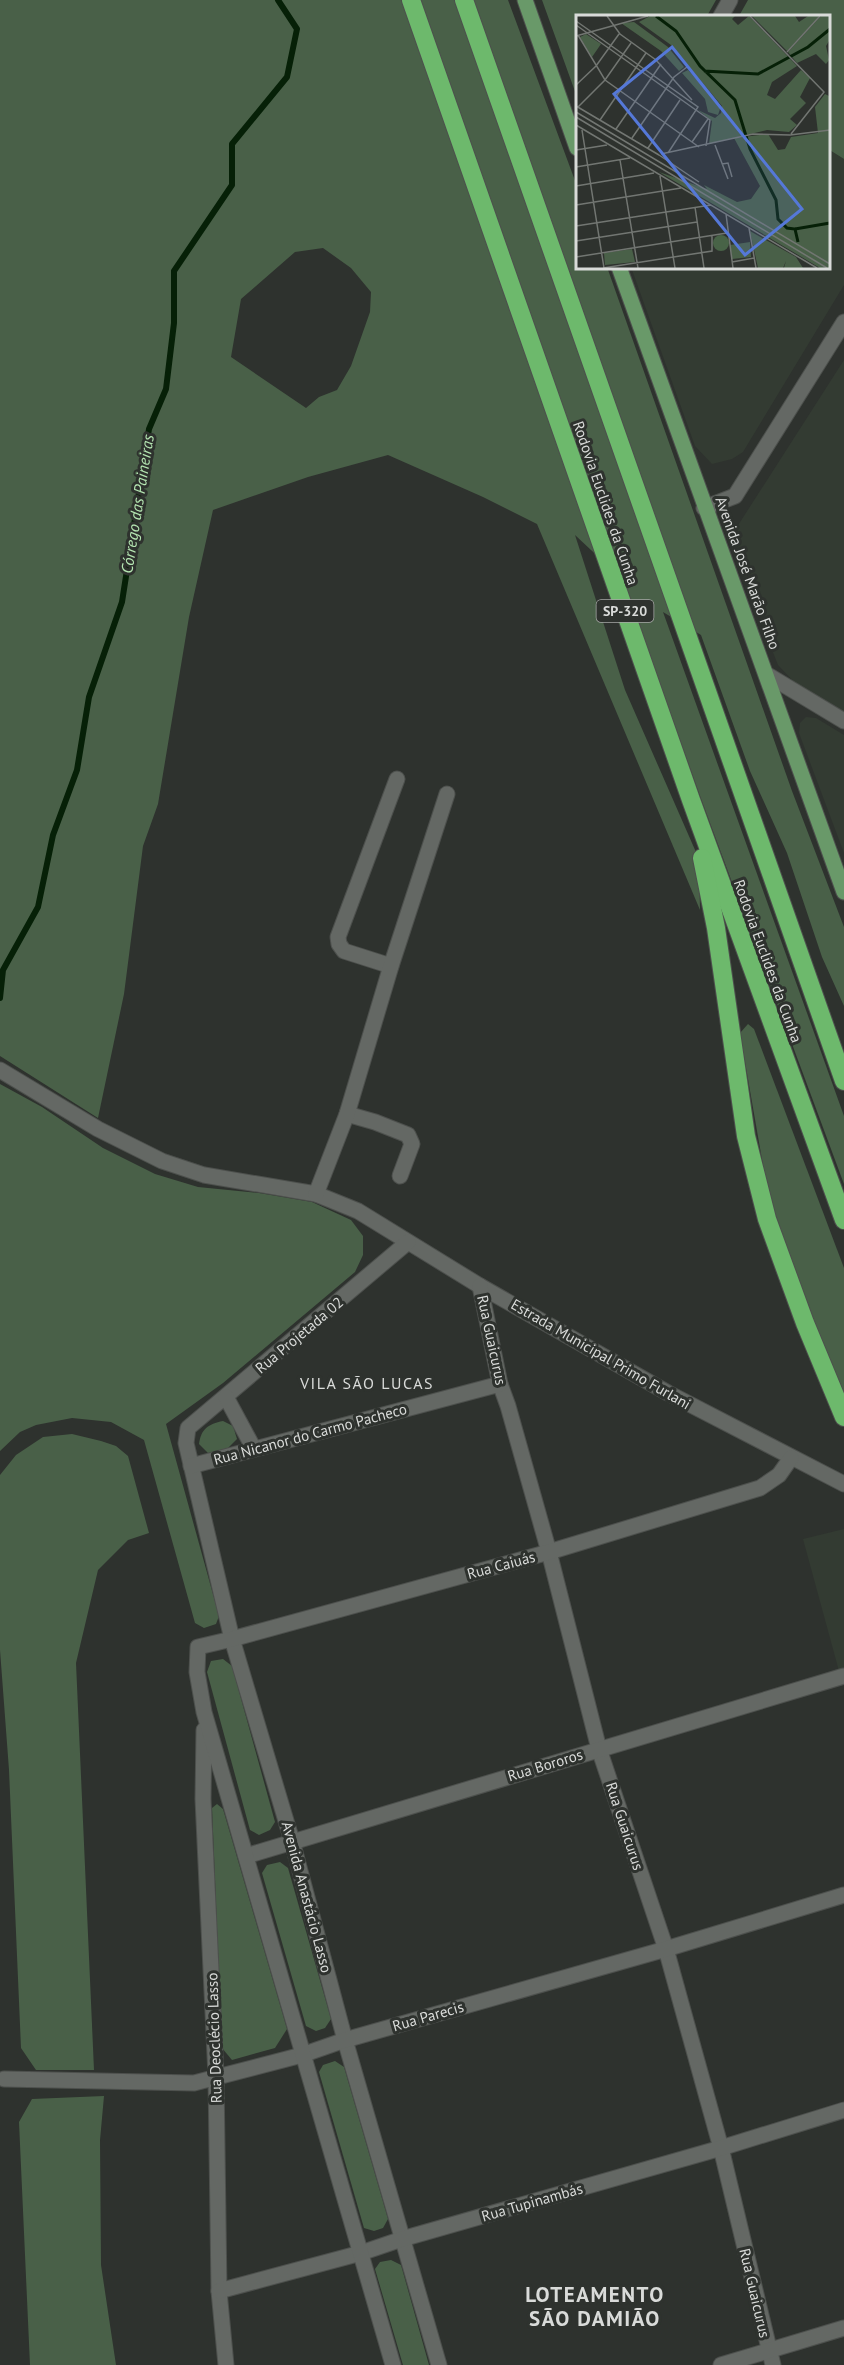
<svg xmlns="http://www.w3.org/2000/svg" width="844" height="2365" font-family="'PT Sans',sans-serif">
<rect width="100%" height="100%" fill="#2e322e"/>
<!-- built -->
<g fill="#333b32">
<path d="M828,149L844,159V285L743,452L732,459L712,464L695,446L631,267H828Z"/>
<path d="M844,360V712L795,683L778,665L736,559L735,530Z"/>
<path d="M806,717L816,718L844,735V853L799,733L800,723Z"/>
<path d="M844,1529V1669L839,1671L803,1539Z"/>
</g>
<!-- green -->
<g fill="#496048" fill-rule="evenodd">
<path d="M0,0H508L577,186V267H607L792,791L844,927V1006L822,957L787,853L750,771L701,635L663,612L844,1116V1184L700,796L623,580L575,535L625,690L699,859L700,910L537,524L483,497L388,455L308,477L213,510L189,617L158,804L143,846L124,994L98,1118L0,1056ZM323,248L351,268L371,292L370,312L351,366L337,390L319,397L306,408L231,357L241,299L295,252Z"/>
<path d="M542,0H716L707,16H577V97Z"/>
<path d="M748,0H844V159L828,149V16H739Z"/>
<path d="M748,1024L754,1029L844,1268V1397L772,1217L740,1033Z"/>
<path d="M0,1084L42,1107L103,1148L155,1174L198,1187L259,1193L312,1202L351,1220L363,1236V1255L355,1272L223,1383L166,1424L219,1616L216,1624L204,1628L195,1623L144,1440L111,1422L72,1418L36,1425L20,1432L0,1451Z"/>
<path d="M223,1421L233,1426L237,1439L228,1448L208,1453L199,1444C201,1429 208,1424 223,1421Z"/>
<path d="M72,1434L101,1441L116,1446L128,1456L149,1533L128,1540L98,1570L76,1663L94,2070H36L21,2048L9,1770L0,1650V1475L16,1455L43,1437Z"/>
<path d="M223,1659L232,1666L275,1822L270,1830L259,1835L250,1830L207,1672L211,1661Z"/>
<path d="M217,1804L223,1809L287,2029L275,2048L232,2060L222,2048L212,1808Z"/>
<path d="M280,1862L288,1868L331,2019L325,2028L316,2031L306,2026L262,1873L267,1865Z"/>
<path d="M335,2061L344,2067L388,2219L383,2228L374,2231L364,2228L319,2072L323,2065Z"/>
<path d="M104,2096L100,2140L101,2265L116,2365H30L19,2122L32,2099Z"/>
<path d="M391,2260L401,2265L429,2365H403L375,2269L380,2262Z"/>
</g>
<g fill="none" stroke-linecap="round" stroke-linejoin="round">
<!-- stream -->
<path stroke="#062007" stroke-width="6" d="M0,998L3,970L38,907L53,835L77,770L89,697L122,602L149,429L166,389L174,323V271L232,185V144L287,77L297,29L278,0"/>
<defs>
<g id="minor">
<path d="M721,16L730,0"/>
<path d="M704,508L735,496L844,322"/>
<path d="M766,674L844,721"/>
<path d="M391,966L344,951L339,944L338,937L397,779"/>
<path d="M0,1070L98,1129L162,1161L204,1175L316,1194L358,1211L480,1286L668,1393L844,1484"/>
<path d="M347,1114L375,1122L408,1135L412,1144L400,1176"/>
<path d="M316,1194L347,1114L391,966L447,794"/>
<path d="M408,1242L188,1428L186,1443L232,1639L292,1841L345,2040L439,2365"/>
<path d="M480,1286L500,1384L508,1406L549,1552L599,1749L666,1949L721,2148L773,2365"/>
<path d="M226,1397L254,1449"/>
<path d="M191,1466L500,1384"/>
<path d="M204,1730L203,1799L216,2076L219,2291L226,2365"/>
<path d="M246,1856L844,1676"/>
<path d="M4,2079L194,2083L302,2055L345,2040L666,1949L844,1895"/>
<path d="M219,2291L361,2253L402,2239L721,2148L844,2110"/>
<path d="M393,2365L204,1712L197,1672L198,1647L232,1639L549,1552L760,1488L779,1475L791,1458"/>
<path d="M721,2365L844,2328"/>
</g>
<g id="major">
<path d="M525,0L577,148"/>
<path d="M619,267L844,892"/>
</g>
<g id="highway">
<path d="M411,0L691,800L844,1220"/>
<path d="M464,0L844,1081"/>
<path d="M702,858L716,928L746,1136L767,1219L805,1323L844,1417"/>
</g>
</defs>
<!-- minor casing -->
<use href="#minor" stroke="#4d504d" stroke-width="17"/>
<!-- major casing -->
<use href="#major" stroke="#4d504d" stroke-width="17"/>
<!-- highway casing -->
<use href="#highway" stroke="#4d504d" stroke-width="20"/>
<!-- minor -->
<use href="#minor" stroke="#646864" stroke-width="15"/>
<!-- major -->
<use href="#major" stroke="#699969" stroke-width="15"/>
<!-- highway -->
<use href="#highway" stroke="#6db96c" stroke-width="18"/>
</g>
<g text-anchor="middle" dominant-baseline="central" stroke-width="6" stroke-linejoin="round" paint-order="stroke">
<!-- shield labels -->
<rect fill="#2e322e" stroke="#a6a8a6" stroke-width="1.5" x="596.5" y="600" width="57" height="22" rx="4.5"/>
<g font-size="14" font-weight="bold" fill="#d9dbd9">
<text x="625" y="611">SP-320</text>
</g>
<!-- street labels -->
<g font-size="15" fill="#d9dbd9" stroke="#2e322e">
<text transform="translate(606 503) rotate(71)">Rodovia Euclides da Cunha</text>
<text transform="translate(748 573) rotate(70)">Avenida José Marão Filho</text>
<text transform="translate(768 961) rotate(70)">Rodovia Euclides da Cunha</text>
<text transform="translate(299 1335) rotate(-40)">Rua Projetada 02</text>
<text transform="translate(492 1340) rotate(78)">Rua Guaicurus</text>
<text transform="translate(601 1354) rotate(30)">Estrada Municipal Primo Furlani</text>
<text transform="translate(310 1434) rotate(-15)">Rua Nicanor do Carmo Pacheco</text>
<text transform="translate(501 1565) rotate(-15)">Rua Caiuás</text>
<text transform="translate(545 1765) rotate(-17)">Rua Bororos</text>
<text transform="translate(625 1826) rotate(72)">Rua Guaicurus</text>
<text transform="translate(307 1897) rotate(75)">Avenida Anastácio Lasso</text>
<text transform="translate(428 2016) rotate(-16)">Rua Parecis</text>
<text transform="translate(214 2038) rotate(-92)">Rua Deoclécio Lasso</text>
<text transform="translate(532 2202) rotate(-16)">Rua Tupinambás</text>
<text transform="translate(755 2293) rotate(77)">Rua Guaicurus</text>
</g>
<!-- water labels -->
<g font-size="16" font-style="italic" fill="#b5e6b2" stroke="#2e322e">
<text transform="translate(137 504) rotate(-81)">Córrego das Paineiras</text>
</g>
<!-- neighbourhood labels -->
<g font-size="16" letter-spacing="1.5" fill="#d9dbd9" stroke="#2e322e">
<text x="367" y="1383">VILA SÃO LUCAS</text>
</g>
<!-- district labels -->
<g font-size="21" font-weight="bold" letter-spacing="1.5" fill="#d9dbd9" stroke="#2e322e">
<text x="595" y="2294">LOTEAMENTO<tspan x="595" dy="24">SÃO DAMIÃO</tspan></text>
</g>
</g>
<!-- overview -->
<g transform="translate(576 15)">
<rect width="254" height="254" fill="#2e322e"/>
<path d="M74,1H159L156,4L162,10L173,1L221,51L196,67L191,80L199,84L225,55L234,63L224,82L230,88L214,104L221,110L213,117L191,115L133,129L136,106L122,95L139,103L145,98L146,91L95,30L63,7ZM176,1H219L223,7L232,1H244L211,36ZM245,1H253V26L250,31L253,45L250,49L240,39L221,48L212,37ZM58,7L92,32L108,52L103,56L85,36L45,8ZM10,19L25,29L16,42L4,22ZM112,55L145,91L142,100L132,97L129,84L106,58ZM249,79L253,81V253H244L83,157L131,174L128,170L161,187L175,184L184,171L158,123L192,119L202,135L209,134L215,122L242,118L239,92ZM174,216L220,242L227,253H208L210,246L207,253H182ZM174,227L175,242L156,244L154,230ZM56,234L59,247L29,250L28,238Z" fill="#496048"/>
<path d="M137 228a8 8 0 1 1 16 0a8 8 0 1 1-16 0Z" fill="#486347"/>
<path fill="none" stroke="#062007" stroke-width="3" d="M80,1L100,16L124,51L159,85L174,134L200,185L202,204L211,213L219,214L222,227M128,56L182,59L232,32L254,14M219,214L254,208"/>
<path fill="none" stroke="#727672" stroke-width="1.5" d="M31,1L44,19L80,45L116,85M174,1L248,77L215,119M0,6L122,92L92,138M0,10L134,105L130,131M2,20L29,65L123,132M0,21L72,1M211,37L244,1M0,70L20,51L43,19M0,91L83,140M2,92L29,65L55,28M0,97L254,249M0,102L251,253M24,105L70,38M0,110L241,253M40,114L85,49M6,115L28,253M56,123L98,62L111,52M116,127L132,104M139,130L152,164M72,133L104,85M0,135L31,130M85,139L177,119L214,120L254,115M83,140L123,167M44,145L62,253M146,149L152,148L156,162M0,152L54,143M84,161L99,253M0,171L78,158M0,190L105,173M119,192L128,253M150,199L157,253M0,211L135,190M173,213L180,253M0,226L121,207M0,242L151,218M156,247L178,243M27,253L136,236V221"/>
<path fill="#5578d8" fill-opacity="0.15" stroke="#5578d8" stroke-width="3" d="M96,32L226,194L169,240L38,79Z"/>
<rect width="254" height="254" fill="none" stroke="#d9dbd9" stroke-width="3"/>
</g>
</svg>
